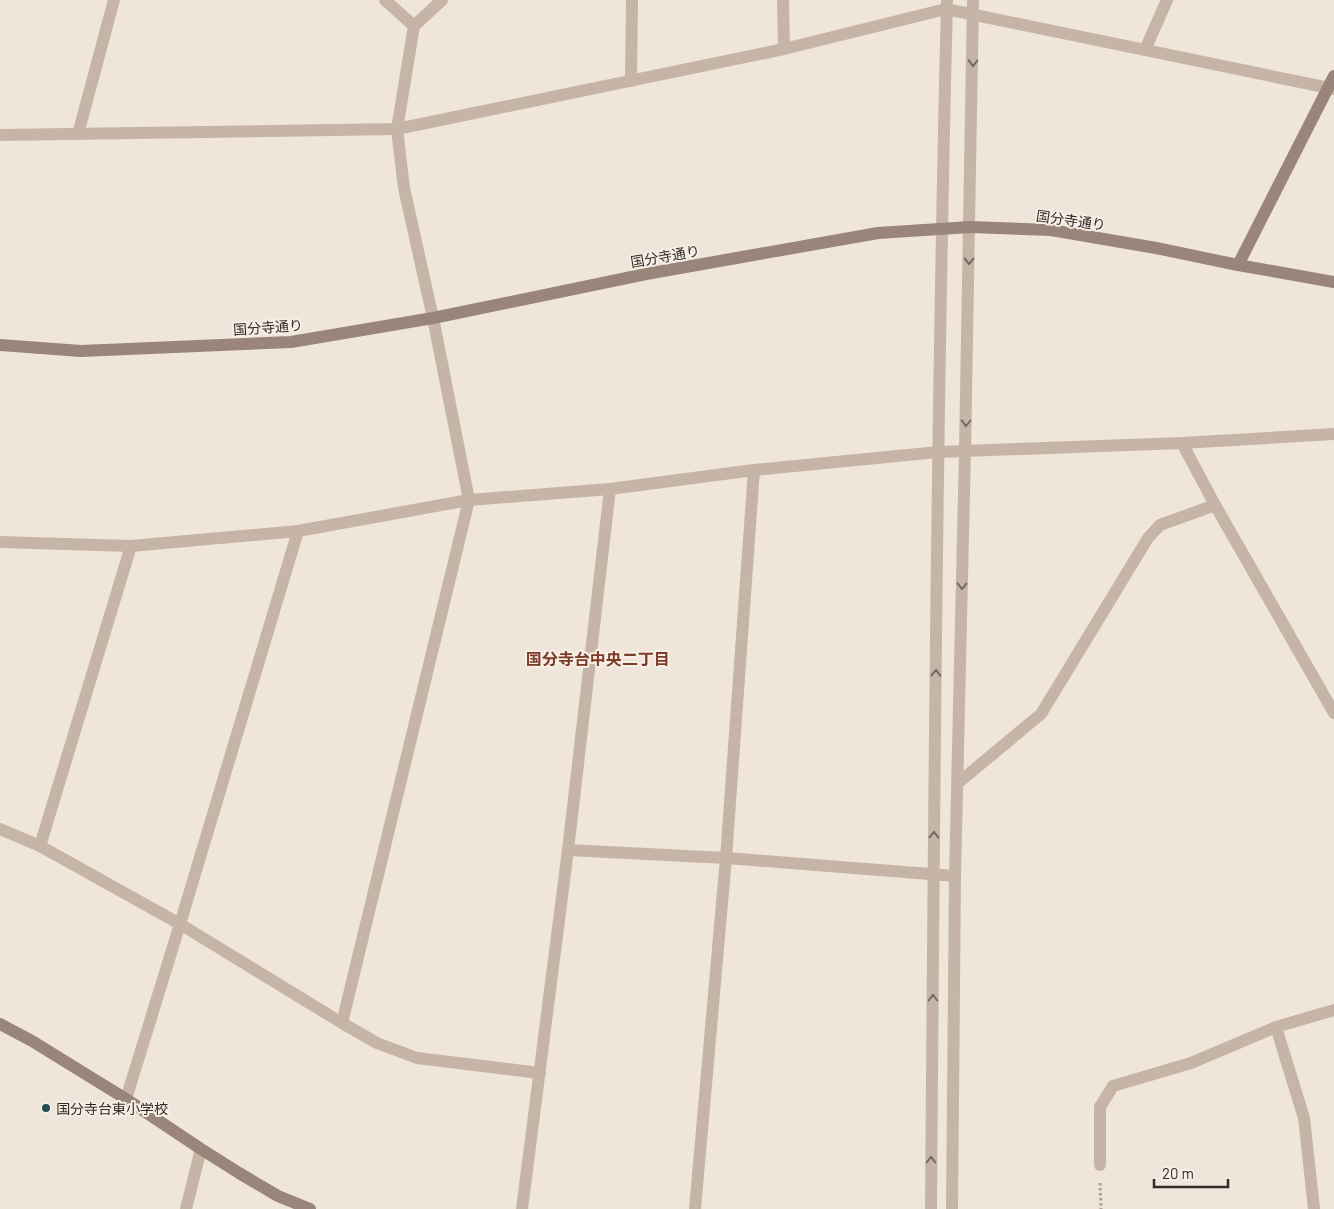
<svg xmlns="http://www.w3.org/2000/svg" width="1334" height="1209" font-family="Barlow,'Noto Sans JP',sans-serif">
<rect width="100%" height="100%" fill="#efe5da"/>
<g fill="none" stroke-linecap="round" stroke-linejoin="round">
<!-- path -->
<path stroke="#b29f92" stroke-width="3" stroke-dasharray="2.5 2.5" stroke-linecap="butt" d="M1100,1183L1101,1209"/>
<!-- lane -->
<path stroke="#c6b5a7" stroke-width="12" d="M1100,1107V1165"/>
<!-- street -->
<g stroke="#c6b5a7" stroke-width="12">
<path d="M385,0L414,26"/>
<path d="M783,0L784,49"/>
<path d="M1145,50L1167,0"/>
<path d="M631,81L632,0"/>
<path d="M78,134L114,0"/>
<path d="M0,135L397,129L784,49L946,9L1334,89"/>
<path d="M1182,443L1215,505L1334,713"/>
<path d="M0,542L131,546L298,531L469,500L610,489L754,470L938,452L1182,443L1334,434"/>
<path d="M958,783L1041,714L1148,538L1160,525L1215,505"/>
<path d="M0,829L40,846L180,924L342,1023L377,1043L417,1058L540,1073"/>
<path d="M40,846L131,546"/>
<path d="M568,850L726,858L955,876"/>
<path d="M342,1023L469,500L433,318L404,188L397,129L414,26L442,0"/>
<path d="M1276,1027L1304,1118L1314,1209"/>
<path d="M126,1099L180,924L298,531"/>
<path d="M1100,1107L1113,1086L1191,1063L1276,1027L1334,1010"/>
<path d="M186,1209L201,1149"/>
<path d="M522,1209L568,850L610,489"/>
<path d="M695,1209L726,858L754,470"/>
<path d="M931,1209C934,806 937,403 947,0"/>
<path d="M952,1209L955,876L965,451L973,0"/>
</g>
<!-- secondary -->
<g stroke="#998579" stroke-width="12">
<path d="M1238,265L1334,76"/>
<path d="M0,345L81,351L291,342L433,318L646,274L878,233L970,227L1051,230L1156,248L1238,265L1334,282"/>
<path d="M0,1024L32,1041L126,1099L201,1149L239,1173L278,1196L310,1209"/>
</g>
</g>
<!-- one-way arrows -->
<defs><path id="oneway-chevron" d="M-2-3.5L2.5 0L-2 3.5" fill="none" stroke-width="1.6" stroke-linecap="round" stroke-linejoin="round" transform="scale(1.25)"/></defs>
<g stroke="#756961">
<use href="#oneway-chevron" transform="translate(973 63) rotate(91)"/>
<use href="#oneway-chevron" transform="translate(969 261) rotate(91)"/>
<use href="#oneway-chevron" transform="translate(966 423) rotate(91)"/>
<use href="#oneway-chevron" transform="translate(962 586) rotate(91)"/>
<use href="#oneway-chevron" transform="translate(936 673) rotate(-89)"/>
<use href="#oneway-chevron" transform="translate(934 835) rotate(-89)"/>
<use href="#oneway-chevron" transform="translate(933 998) rotate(-90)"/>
<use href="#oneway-chevron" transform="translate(931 1160) rotate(-90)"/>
</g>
<!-- markers -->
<circle fill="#204e51" stroke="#f7efe6" stroke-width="2" cx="46" cy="1108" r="5"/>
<g text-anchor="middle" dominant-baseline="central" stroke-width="4" stroke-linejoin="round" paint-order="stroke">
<!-- street labels -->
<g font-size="14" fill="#332b27" stroke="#f7efe6">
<text transform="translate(1071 220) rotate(8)">国分寺通り</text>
<text transform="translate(665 256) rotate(-10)">国分寺通り</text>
<text transform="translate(268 327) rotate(-4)">国分寺通り</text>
</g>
<!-- poi labels -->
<g font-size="14" fill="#332b27" stroke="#f7efe6" text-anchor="start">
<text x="56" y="1108">国分寺台東小学校</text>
</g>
<!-- quarter labels -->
<g font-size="16" font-weight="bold" fill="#7b3b27" stroke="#f7efe6">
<text x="598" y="658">国分寺台中央二丁目</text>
</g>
</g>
<!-- scale -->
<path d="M1154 1179v8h74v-8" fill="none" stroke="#332b27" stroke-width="2.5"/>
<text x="1162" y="1179" font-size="15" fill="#332b27" stroke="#f7efe6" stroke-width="4" paint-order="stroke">20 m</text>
</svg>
